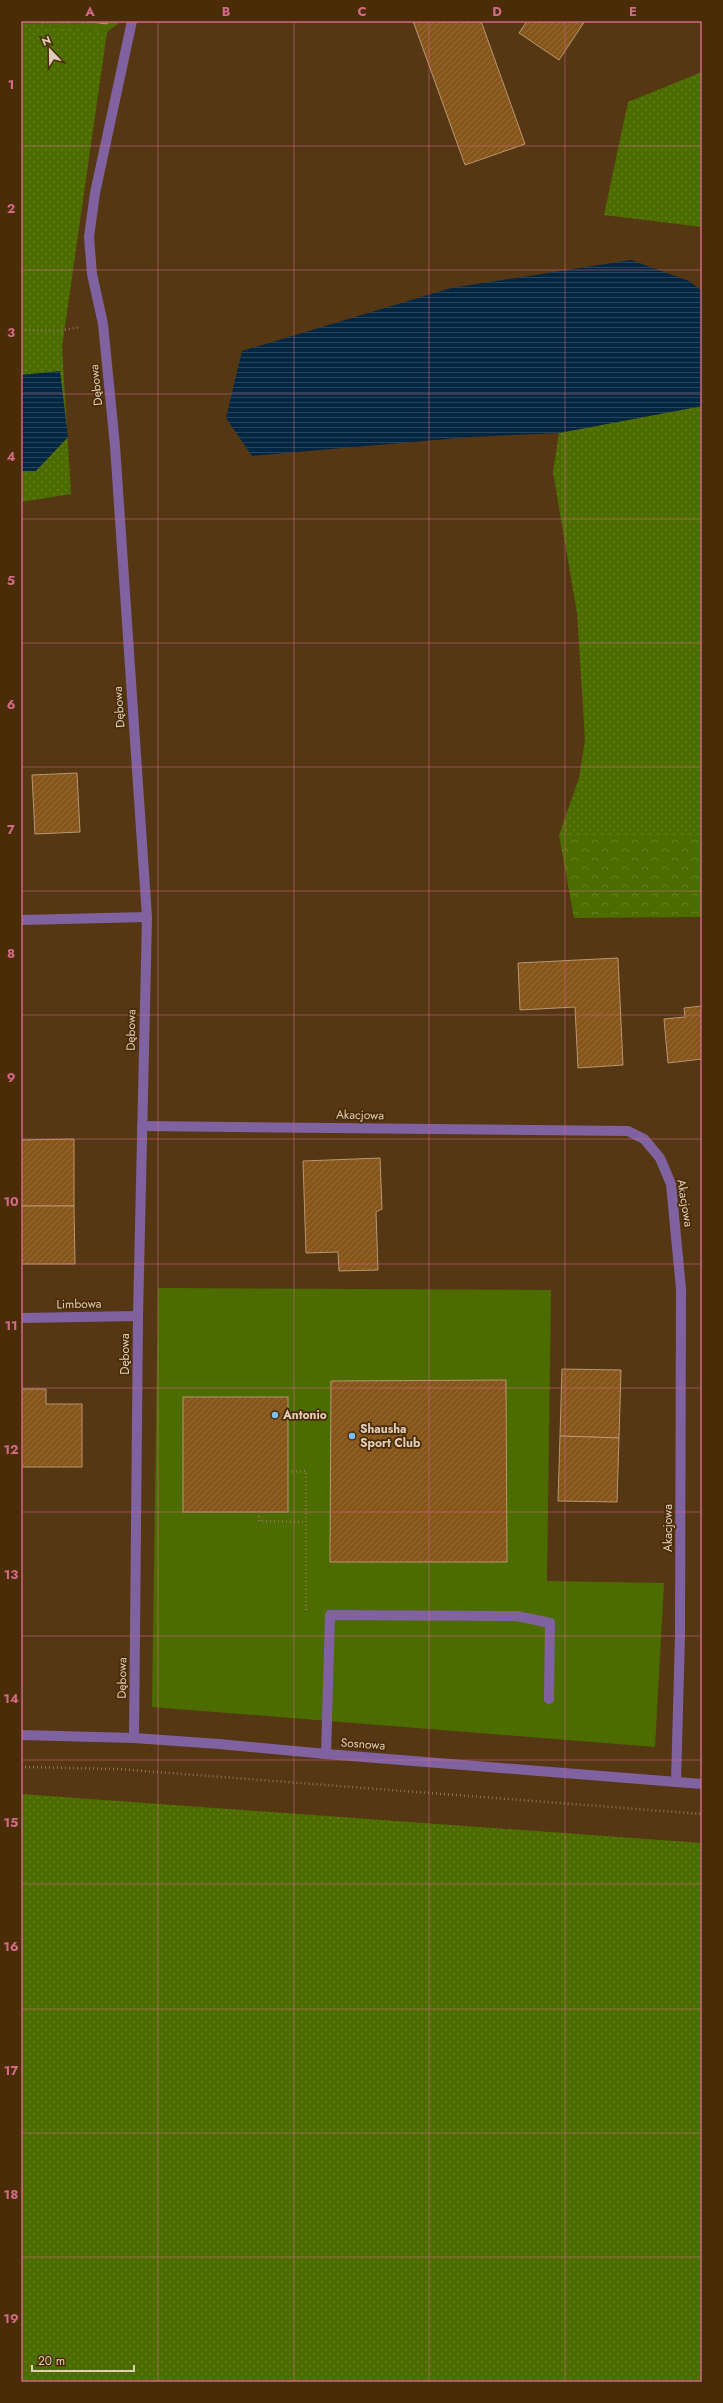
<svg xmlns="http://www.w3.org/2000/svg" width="723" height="2403" font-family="Jost,sans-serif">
<defs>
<pattern id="grass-dots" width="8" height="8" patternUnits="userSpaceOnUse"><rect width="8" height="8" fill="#4d6c00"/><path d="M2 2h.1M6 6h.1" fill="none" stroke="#668023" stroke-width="1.8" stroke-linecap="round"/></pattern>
<pattern id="forest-crowns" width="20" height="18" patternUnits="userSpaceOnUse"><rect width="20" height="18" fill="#4d6c00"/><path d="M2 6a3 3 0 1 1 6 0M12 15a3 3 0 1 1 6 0" fill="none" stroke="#668023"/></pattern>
<pattern id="water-rules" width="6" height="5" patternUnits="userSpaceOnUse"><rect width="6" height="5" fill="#032642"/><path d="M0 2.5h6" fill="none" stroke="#27445b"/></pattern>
<pattern id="building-hatch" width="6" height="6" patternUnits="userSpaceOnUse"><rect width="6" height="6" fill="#86551a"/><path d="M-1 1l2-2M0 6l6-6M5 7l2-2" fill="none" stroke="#976c39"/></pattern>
</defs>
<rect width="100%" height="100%" fill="#553714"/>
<!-- grass -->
<g fill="url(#grass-dots)">
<path d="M21,23L107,32L62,347L71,494L21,502Z"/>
<path d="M702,72V227L604,215L628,102Z"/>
<path d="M702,406V835H559L579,778L585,740L577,613L553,472L559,433Z"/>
<path d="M21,1794L702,1843V2382H21Z"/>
</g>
<!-- forest -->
<g fill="url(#forest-crowns)">
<path d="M21,21H122L107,32L21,23Z"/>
<path d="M559,835H702V917L574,918Z"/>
</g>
<!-- garden -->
<path fill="#4d6c00" d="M158,1288L551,1290L547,1581L664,1583L655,1747L152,1707Z"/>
<!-- water -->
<g fill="url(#water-rules)">
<path d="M631,260L689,281L702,291V406L559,433L470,437L252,456L226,418L242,351L451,288Z"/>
<path d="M60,371L68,437L36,471H21V375Z"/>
</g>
<!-- building -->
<g fill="url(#building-hatch)" stroke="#b99672">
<path d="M85,21H108L107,24Z"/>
<path d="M413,21H481L525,144L465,165Z"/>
<path d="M527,21H585L559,60L519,33Z"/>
<path d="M77,773L80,832L35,834L32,775Z"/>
<path d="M618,958L623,1065L578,1068L575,1007L520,1010L518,963Z"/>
<path d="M702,1006V1059L668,1063L664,1019L685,1017L684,1008Z"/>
<path d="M74,1139V1206H21V1140Z"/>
<path d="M380,1158L382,1209L376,1212L378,1270L339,1271L338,1252L306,1253L303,1161Z"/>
<path d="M21,1206H74L75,1264H21Z"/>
<path d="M562,1369L621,1370L619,1438L560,1436Z"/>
<path d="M506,1380L507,1562H330L331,1381Z"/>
<path d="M21,1389H46V1404H82V1467H21Z"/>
<rect x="183" y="1397" width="105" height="115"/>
<path d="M560,1436L619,1438L617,1502L558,1501Z"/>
</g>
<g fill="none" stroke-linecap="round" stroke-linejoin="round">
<!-- path -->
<g stroke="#8e7558" stroke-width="2.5" stroke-dasharray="1 3" stroke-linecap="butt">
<path d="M21,330L58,331L80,327"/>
<path d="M288,1472L306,1471V1610"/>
<path d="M259,1512V1521L306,1522"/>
<path d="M21,1767L118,1769L702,1814"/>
</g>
<!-- minor -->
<g stroke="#8162a0" stroke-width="10">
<path d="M132,21L95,193L89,237L92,274L103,324L115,446L147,917L138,1316L134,1738"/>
<path d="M21,920L147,917"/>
<path d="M142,1126L628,1131L644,1139L660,1158L671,1184L681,1289L680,1635L676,1782"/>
<path d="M21,1318L138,1316"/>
<path d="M21,1735L134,1738L219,1744L326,1754L702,1784"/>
<path d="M326,1754L330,1615L517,1616L550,1623L549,1699"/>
</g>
</g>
<!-- grid -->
<path fill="none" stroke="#d06a86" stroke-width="1" stroke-opacity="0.55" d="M158,21V2382M294,21V2382M429,21V2382M565,21V2382M21,146H702M21,270H702M21,394H702M21,519H702M21,643H702M21,767H702M21,891H702M21,1015H702M21,1139H702M21,1264H702M21,1388H702M21,1512H702M21,1636H702M21,1760H702M21,1884H702M21,2009H702M21,2133H702M21,2257H702"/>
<!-- markers -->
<g fill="#7cbef9" stroke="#4a2c07" stroke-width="1.5">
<circle cx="275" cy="1415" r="4"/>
<circle cx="352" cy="1436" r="4"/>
</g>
<g text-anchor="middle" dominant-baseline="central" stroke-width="3.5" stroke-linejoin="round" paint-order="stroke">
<!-- street labels -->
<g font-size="12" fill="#e0cebb" stroke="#4a2c07">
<text transform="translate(96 385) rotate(-96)">Dębowa</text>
<text transform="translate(119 707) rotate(-94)">Dębowa</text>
<text transform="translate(131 1030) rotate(-89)">Dębowa</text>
<text transform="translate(360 1115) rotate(1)">Akacjowa</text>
<text transform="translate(685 1203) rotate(81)">Akacjowa</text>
<text transform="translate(79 1304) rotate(-1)">Limbowa</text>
<text transform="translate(125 1354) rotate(-90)">Dębowa</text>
<text transform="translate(668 1528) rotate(-90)">Akacjowa</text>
<text transform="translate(122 1678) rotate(-89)">Dębowa</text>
<text transform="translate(363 1744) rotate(4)">Sosnowa</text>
</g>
<!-- poi labels -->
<g font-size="12" font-weight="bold" fill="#e0cebb" stroke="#4a2c07" text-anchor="start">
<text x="283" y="1415">Antonio</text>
<text x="360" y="1429">Shausha<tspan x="360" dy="14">Sport Club</tspan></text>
</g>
</g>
<!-- border -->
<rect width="723" height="2403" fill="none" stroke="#4a2c07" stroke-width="44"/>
<!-- north arrow -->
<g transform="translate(50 50) rotate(338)" stroke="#4a2c07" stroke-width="3" paint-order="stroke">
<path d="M0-3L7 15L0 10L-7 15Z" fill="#e0cebb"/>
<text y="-6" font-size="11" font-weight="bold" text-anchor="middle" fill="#e0cebb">N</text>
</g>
<!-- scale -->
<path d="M32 2365v6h102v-6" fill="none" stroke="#e0cebb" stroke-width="2"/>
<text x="38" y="2365" font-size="12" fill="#e0cebb" stroke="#4a2c07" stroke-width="3" paint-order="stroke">20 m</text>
<rect x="22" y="22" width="679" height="2359" fill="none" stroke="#d06a86" stroke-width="1.5"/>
<g font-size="13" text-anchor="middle" font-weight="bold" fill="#d06a86">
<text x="90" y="16">A</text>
<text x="226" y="16">B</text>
<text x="362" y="16">C</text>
<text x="497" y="16">D</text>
<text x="633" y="16">E</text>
<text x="11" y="89">1</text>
<text x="11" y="213">2</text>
<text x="11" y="337">3</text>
<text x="11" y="461">4</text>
<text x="11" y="585">5</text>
<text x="11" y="709">6</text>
<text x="11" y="834">7</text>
<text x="11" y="958">8</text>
<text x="11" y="1082">9</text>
<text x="11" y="1206">10</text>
<text x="11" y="1330">11</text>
<text x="11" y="1454">12</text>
<text x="11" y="1579">13</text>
<text x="11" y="1703">14</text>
<text x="11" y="1827">15</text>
<text x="11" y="1951">16</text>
<text x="11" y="2075">17</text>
<text x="11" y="2199">18</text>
<text x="11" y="2323">19</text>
</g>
</svg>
